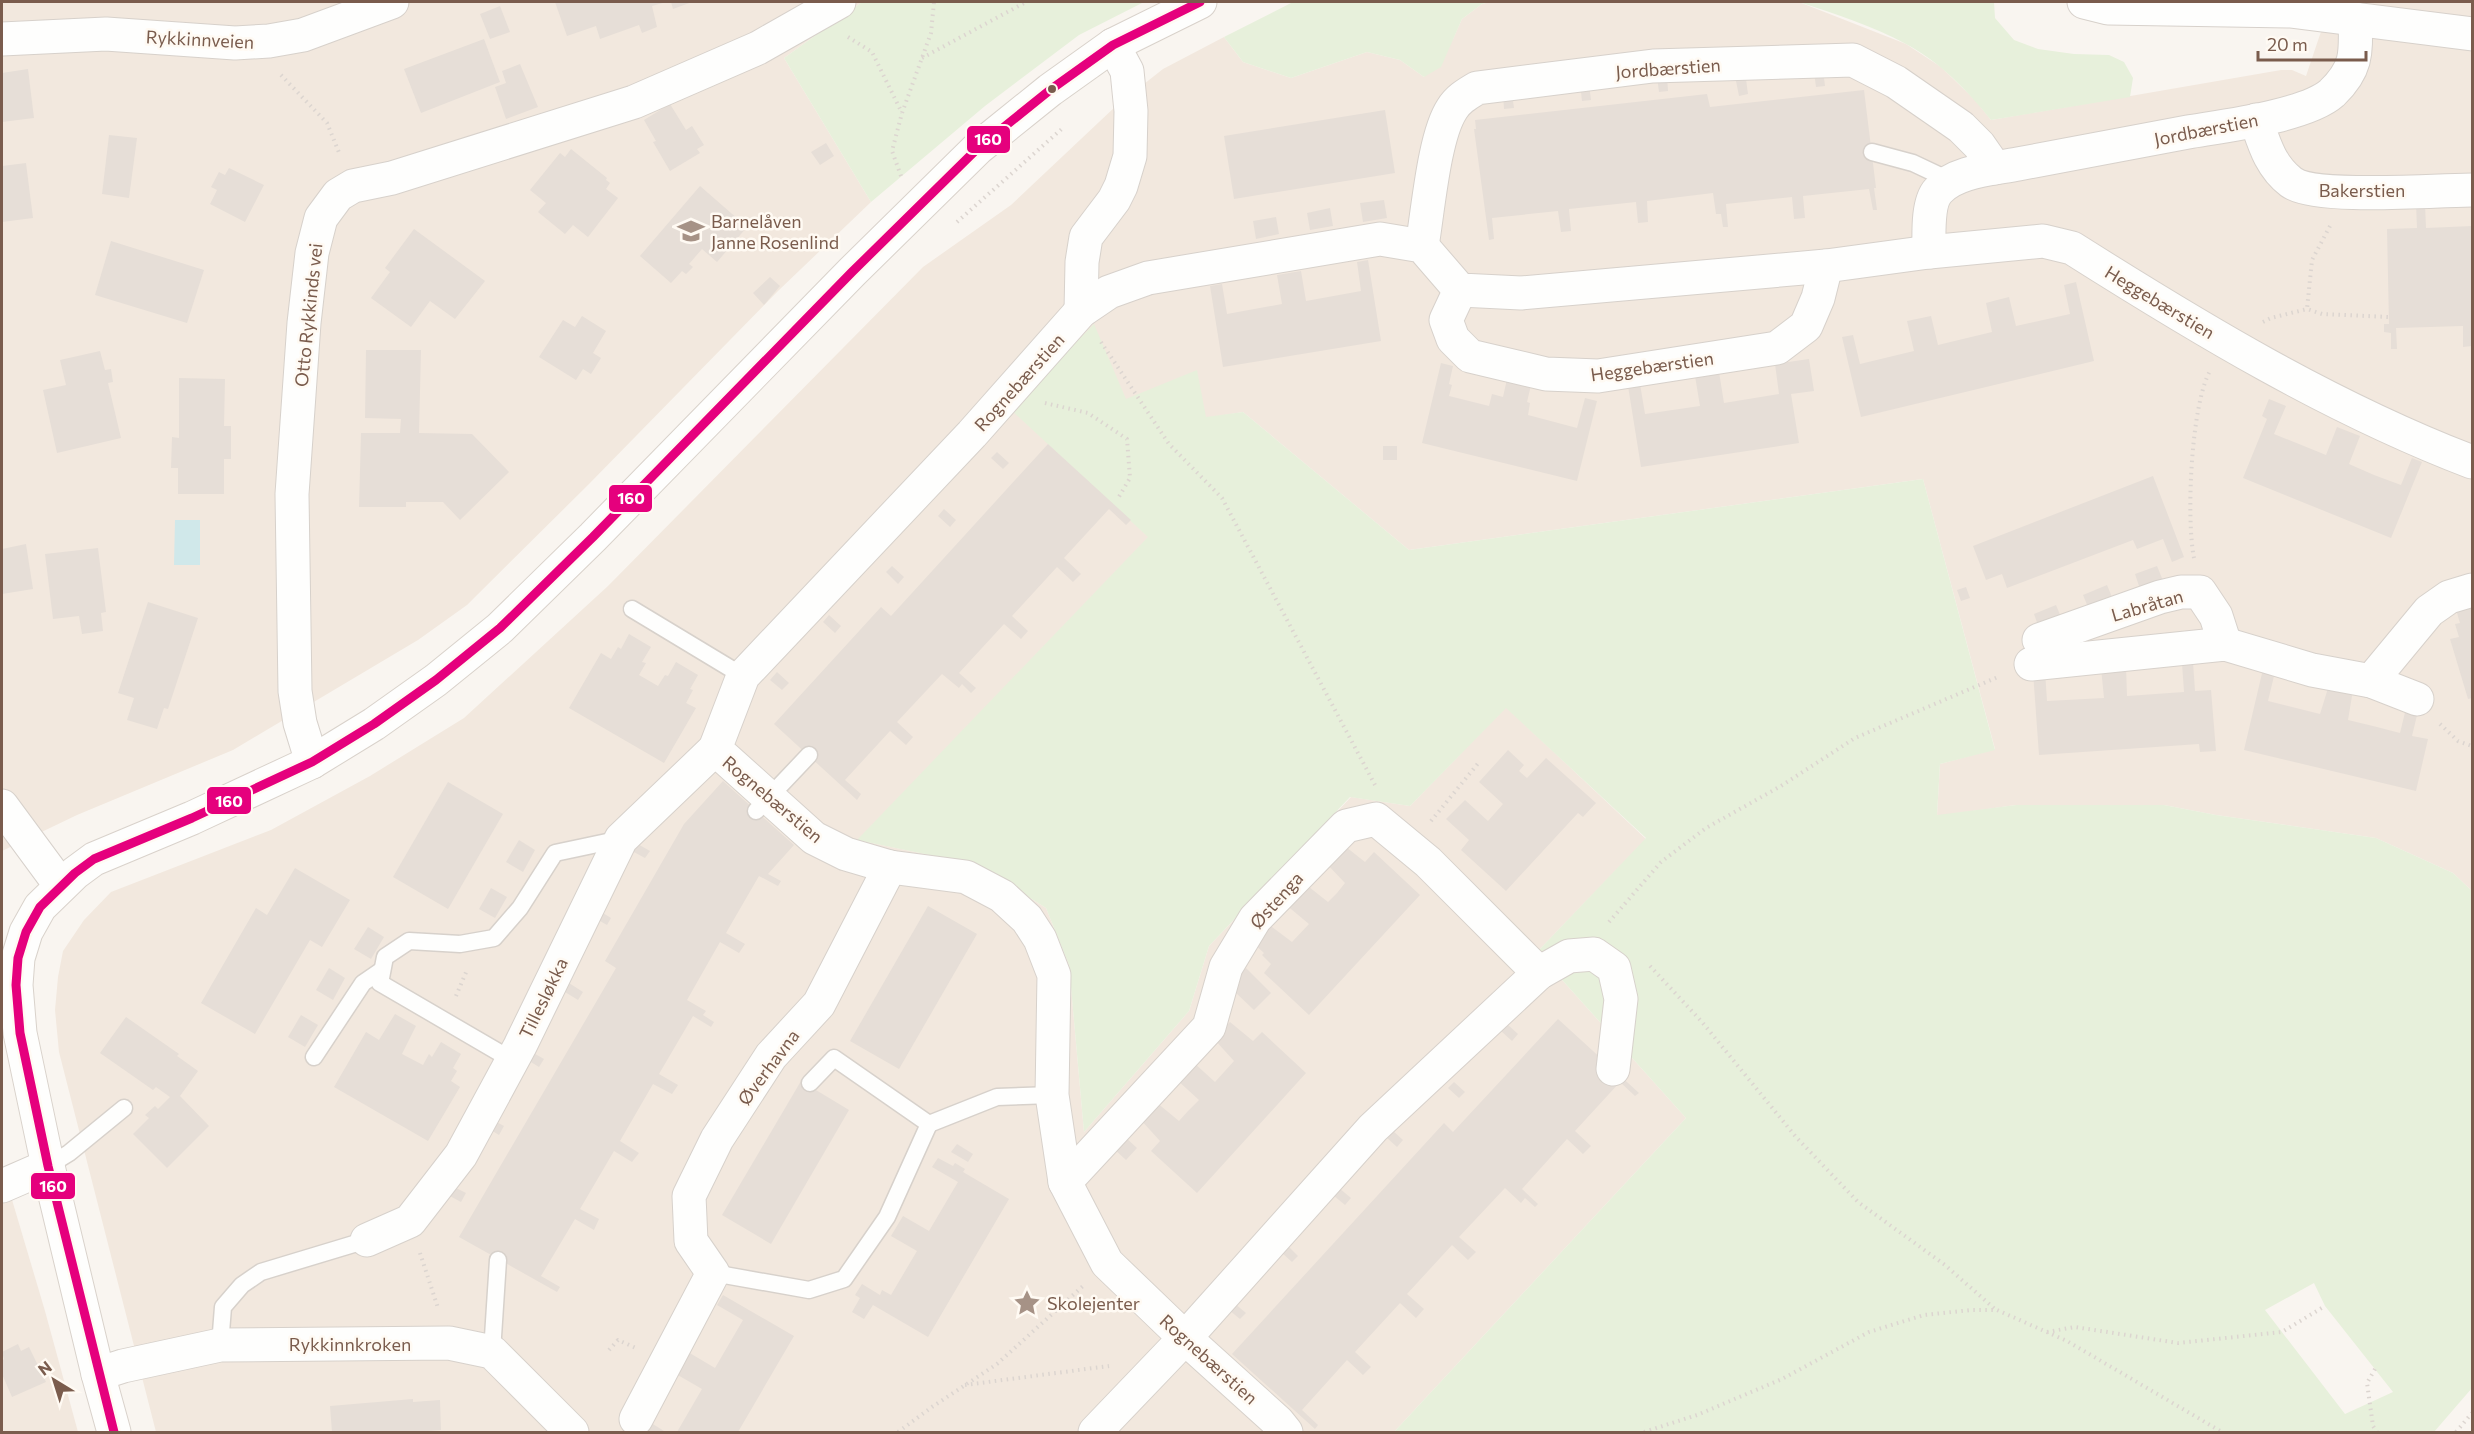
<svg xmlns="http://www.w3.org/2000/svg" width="2474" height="1434" font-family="Commissioner,sans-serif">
<rect width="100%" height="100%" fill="#f9f5f0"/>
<!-- residential -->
<g fill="#f2e8de">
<path d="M2,2H862L784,58L871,202L778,291L589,484L467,605L418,640L233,750L77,815L2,851Z"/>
<path d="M1490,2H1799L1906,44L1941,67L1975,100L1991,120L2281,70H2292L2306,76L2331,2H2472V891L2453,873L2376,838L2216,815L2164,805H2016L1937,816L1940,764L1995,749L1923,479L1409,550L1243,412L1048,444L1149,537L858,840L978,865L1046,908L1069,965L1084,1132L1189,1011L1209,946L1351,797L1410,806L1506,707L1646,839L1537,952L1686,1118L1394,1432H156L59,1052L55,1010L58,977L63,951L84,920L111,892L271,830L370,776L464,718L608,586L923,267L1011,205L1116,106L1163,69L1224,37L1243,62L1291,78L1367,52L1400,60L1424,77L1453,39L1462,19L1482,4Z"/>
<path d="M2,1166L45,1311L78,1432H2Z"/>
</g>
<!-- green -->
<g fill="#e7f0db" fill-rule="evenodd">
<path d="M862,2H1144L1079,35L985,106L871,202L784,58Z"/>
<path d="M1293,2H1490L1482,4L1462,19L1441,67L1424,77L1400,60L1367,52L1291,78L1243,62L1224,37Z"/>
<path d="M1799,2H1994L1995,18L2014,40L2038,49L2074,54L2109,55L2124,62L2133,78L2130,97L1991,120C1967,90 1940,62 1906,44C1873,26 1835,14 1799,2Z"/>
<path d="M1094,324L1126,399L1197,370L1206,417L1243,412L1409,550L1923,479L1995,750L1940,764L1937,815L2016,805H2164L2216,815L2376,838L2453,873L2472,891V1388L2434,1432H1394L1686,1118L1537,952L1646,838L1506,708L1410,806L1350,797L1209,946L1189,1011L1084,1132L1069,965L1046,908L978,865L857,840L1148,537L1010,409ZM2314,1283L2325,1306L2393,1392L2345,1414L2265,1310Z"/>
</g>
<!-- water -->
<path fill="#d0e8ea" d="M175,520H200V565H174Z"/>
<!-- building -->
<g fill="#e6ded7">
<path d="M555,2H666L652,6L657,27L642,33L639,25L600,39L596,26L567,36Z"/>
<path d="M671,2H692L673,9Z"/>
<path d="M500,6L510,32L490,39L480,14Z"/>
<path d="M484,39L500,82L421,113L404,69Z"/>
<path d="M520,64L538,107L506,119L495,87L506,83L502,71Z"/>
<path d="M28,69L34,118L2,122V73Z"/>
<path d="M1823,70L1825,86L1816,87L1814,72Z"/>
<path d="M1667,76L1668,91L1659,92L1657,77Z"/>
<path d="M1746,79L1748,94L1739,96L1736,81Z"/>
<path d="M1580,84H1589L1591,100L1582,101Z"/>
<path d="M1864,90L1876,188H1874L1877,210H1873L1869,189L1803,196L1805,218L1794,219L1792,197L1726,204L1728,227H1723L1721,214H1716L1713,193L1647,201L1648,222L1638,223L1636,202L1569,209L1571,231L1561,232L1558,211L1492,218L1494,239L1489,240L1474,129H1476L1475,120L1707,94L1710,107Z"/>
<path d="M1503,93H1512L1514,108L1504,109Z"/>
<path d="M670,104L686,130L692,126L704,145L697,149L700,153L670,171L653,142L656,141L644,120Z"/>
<path d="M1385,110L1395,173L1234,199L1224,136Z"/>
<path d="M109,135L137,138L129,198L102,194Z"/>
<path d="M826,143L834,156L820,165L811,152Z"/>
<path d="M571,149L607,178L606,180L610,183L606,189L618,198L588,237L573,225L565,234L538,212L546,203L530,190L560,153L565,157Z"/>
<path d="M26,163L33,218L2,222V166Z"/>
<path d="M229,168L264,185L245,222L210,204L217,190L211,187L219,172L225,175Z"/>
<path d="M700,186L747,227L717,262L702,249L689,264L693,267L686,274L682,271L671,283L640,256Z"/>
<path d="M1384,200L1387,218L1363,222L1360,203Z"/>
<path d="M2416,204H2425L2426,228L2472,226V346L2463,347V326L2396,328L2397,349H2391V333L2384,332V324H2389L2387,229L2417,228Z"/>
<path d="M1330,208L1333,226L1310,230L1307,213Z"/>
<path d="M1276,217L1279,234L1256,239L1253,221Z"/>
<path d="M414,229L485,281L455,319L430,301L411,327L371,298L390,272L385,268Z"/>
<path d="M111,241L204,270L187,323L95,295Z"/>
<path d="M1368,260L1381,341L1223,367L1210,286L1222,284L1227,314L1282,304L1277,275L1301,271L1306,301L1361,291L1357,262Z"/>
<path d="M770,277L780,286L764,305L753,293Z"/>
<path d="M2076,282L2094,361L1861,417L1842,337L1853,335L1860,364L1914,351L1907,321L1931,316L1938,345L1992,332L1986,303L1997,300L2009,297L2016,326L2070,314L2064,285Z"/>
<path d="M582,316L606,331L593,353L601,358L591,374L583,369L576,380L539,357L563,320L575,327Z"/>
<path d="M366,350H421L419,433L472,434L509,472L460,520L443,502H406V507H359L361,433H400L401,419L365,418Z"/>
<path d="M100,351L105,370L111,369L113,382L108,383L121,438L57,453L43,390L66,385L60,360Z"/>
<path d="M1809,359L1814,391L1791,394L1799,443L1641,467L1628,386L1640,384L1645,414L1700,406L1695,376L1719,372L1724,403L1779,394L1775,364Z"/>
<path d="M1441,363L1453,366L1449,384L1452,385L1449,396L1489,406L1492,394L1503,397L1507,379L1531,385L1527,402L1530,403L1528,415L1577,428L1585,398L1597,401L1577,481L1422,443Z"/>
<path d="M179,378L225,379L224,426H231V459H224V494H178V468H171L172,437L179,438Z"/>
<path d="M2269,399L2286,406L2274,434L2326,455L2337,427L2360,436L2349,464L2374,475L2401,485L2412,458L2422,462L2391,538L2243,478L2267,419L2262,416Z"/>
<path d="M1048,444L1131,520L1126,525L1109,509L1064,558L1081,574L1073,582L1057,567L1012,616L1028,631L1021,639L1004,624L959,673L976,688L971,693L962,684L959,688L942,674L897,722L913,737L906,745L890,731L845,780L861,794L857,800L774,724L881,607L891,616Z"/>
<rect x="1383" y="446" width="14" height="14"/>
<path d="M997,452L1009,463L1003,469L991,458Z"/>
<path d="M2153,476L2184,557L2172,562L2163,539L2137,549L2133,540L2007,588L2002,574L1986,580L1973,546Z"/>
<path d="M944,509L956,520L950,527L938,516Z"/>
<path d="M26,544L33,589L2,594V549Z"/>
<path d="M98,548L106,612L101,613L103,631L82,634L79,616L53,619L45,554Z"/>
<path d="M892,566L904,577L898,584L886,572Z"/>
<path d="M2157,566L2164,583L2141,592L2135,574Z"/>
<path d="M2107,585L2114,602L2090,612L2083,595Z"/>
<path d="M1966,587L1970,598L1961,601L1957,590Z"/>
<path d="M2472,601V698L2468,699L2450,639L2459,637L2455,624L2460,623L2455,606Z"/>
<path d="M148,602L198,618L168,709L164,708L157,729L127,720L134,698L118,693Z"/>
<path d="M2056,605L2063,622L2040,631L2034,614Z"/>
<path d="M829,615L841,626L835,633L823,622Z"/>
<path d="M629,634L651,647L642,662L646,663L639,675L658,686L665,675L668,676L676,662L698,675L690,689L693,690L686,703L696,708L664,763L569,708L601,653L611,659L618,647L621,649Z"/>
<path d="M2193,662L2195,691L2211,690L2216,751L2200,752L2199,744L2039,755L2033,672L2045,671L2047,701L2104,698L2101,668L2126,666L2127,696L2184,692L2182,663Z"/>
<path d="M2263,669L2275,672L2268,701L2320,714L2329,685L2353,690L2348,720L2373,726L2400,733L2407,704L2419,707L2412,736L2428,739L2416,791L2244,750Z"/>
<path d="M777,672L789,683L782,690L770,680Z"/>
<path d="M1508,750L1524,765L1519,771L1527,778L1546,758L1596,803L1583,817L1578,813L1506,891L1461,850L1469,840L1446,819L1465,800L1488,821L1503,804L1479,782Z"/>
<path d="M723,781L794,845L768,874L781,881L778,886L759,876L726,933L745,944L739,953L720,942L687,1000L706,1011L703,1015L714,1022L711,1027L693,1016L659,1074L678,1085L672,1094L653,1084L620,1141L639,1153L632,1162L614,1151L580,1209L599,1219L594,1230L575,1219L541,1276L560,1287L557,1292L459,1237L616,968L605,961L684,824Z"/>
<path d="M448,782L503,814L448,909L393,877Z"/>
<path d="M519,840L535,850L523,872L506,862Z"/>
<path d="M636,843L650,851L645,858L632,851Z"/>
<path d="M1341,843L1365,862L1374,852L1420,895L1309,1015L1264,973L1271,964L1262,955L1264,953L1252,942L1268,924L1292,942L1309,924L1285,904L1304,883L1328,902L1337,893L1345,883L1324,861Z"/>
<path d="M295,868L350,900L322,947L310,940L255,1034L201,1003L256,908L267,915Z"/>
<path d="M491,888L507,897L495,918L479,909Z"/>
<path d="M928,906L977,934L899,1069L850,1041Z"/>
<path d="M598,910L611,918L607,925L593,917Z"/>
<path d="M368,927L384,937L371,959L354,949Z"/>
<path d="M329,968L345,978L333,1000L316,990Z"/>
<path d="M1246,968L1271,993L1254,1010L1234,991L1235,979Z"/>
<path d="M569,983L583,992L578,1000L565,992Z"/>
<path d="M395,1014L416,1026L402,1054L423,1065L429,1054L432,1057L441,1042L461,1054L453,1068L457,1071L451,1081L460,1087L428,1141L334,1087L366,1032L379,1040Z"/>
<path d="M301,1015L318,1025L305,1047L288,1037Z"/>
<path d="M126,1017L179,1054L177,1056L198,1071L180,1096L209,1126L167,1168L133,1134L149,1118L145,1115L155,1106L158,1109L170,1097L156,1087L153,1090L100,1053Z"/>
<path d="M1558,1019L1639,1093L1635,1096L1620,1082L1575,1131L1591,1146L1583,1154L1567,1139L1522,1189L1538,1204L1535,1207L1525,1198L1521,1203L1505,1188L1459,1237L1476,1252L1468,1260L1452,1245L1407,1294L1424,1309L1416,1318L1400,1303L1355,1352L1371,1367L1363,1375L1347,1360L1302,1410L1318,1425L1315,1429L1232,1354L1444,1123L1453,1132Z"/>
<path d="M1230,1022L1253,1041L1262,1032L1306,1073L1197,1193L1151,1151L1160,1141L1140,1119L1156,1102L1179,1121L1188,1111L1199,1100L1176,1079L1193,1062L1215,1082L1234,1061L1214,1039Z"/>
<path d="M1507,1024L1518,1034L1512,1041L1501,1031Z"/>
<path d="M530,1051L544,1059L539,1067L526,1059Z"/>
<path d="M801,1081L849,1110L771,1244L722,1215Z"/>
<path d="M1454,1082L1465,1092L1459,1098L1448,1088Z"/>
<path d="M491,1119L504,1126L499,1135L486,1127Z"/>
<path d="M1392,1130L1403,1140L1397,1147L1386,1137Z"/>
<path d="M1124,1136L1137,1148L1126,1160L1113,1148Z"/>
<path d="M957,1144L973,1154L968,1162L951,1152Z"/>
<path d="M938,1158L953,1166L955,1163L965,1169L963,1172L1009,1199L928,1337L873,1305L864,1319L852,1312L860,1298L855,1295L862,1284L880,1295L882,1290L891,1295L917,1251L891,1236L903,1216L929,1231L958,1182L932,1167Z"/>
<path d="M452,1186L466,1193L461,1202L448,1195Z"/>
<path d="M1339,1188L1351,1198L1345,1205L1333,1195Z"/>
<path d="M1287,1245L1298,1256L1292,1262L1281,1252Z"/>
<path d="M723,1295L794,1336L738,1432H677L702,1389L676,1374L688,1352L715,1368L743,1320L717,1305Z"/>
<path d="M1234,1303L1246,1313L1240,1319L1229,1310Z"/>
<path d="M18,1344L21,1351L29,1347L46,1382L12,1397L2,1374V1361L4,1359L2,1352Z"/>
<path d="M413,1399V1402L440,1400L441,1430L415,1432H332L330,1406Z"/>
<path d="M648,1421L664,1431L641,1432Z"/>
</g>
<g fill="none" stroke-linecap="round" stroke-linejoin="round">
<defs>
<g id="lane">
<path d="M1872,152L1913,163L1949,180"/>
<path d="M632,609L743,676"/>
<path d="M756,811L809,755"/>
<path d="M314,1057L363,983L382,970"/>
<path d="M512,1060L380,983L385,957L409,941L460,944L494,938L520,908L555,853L621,839"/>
<path d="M810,1083L834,1058L929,1124L997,1097L1052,1095"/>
<path d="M48,1166L69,1153L124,1108"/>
<path d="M713,1273L809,1290L844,1279L887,1217L929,1124"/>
<path d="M220,1345L223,1307L242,1285L261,1272L367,1240"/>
<path d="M492,1352L498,1260"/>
</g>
<g id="street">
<path d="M2084,2L2108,8L2290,11L2472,34"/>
<path d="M2,39L106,34L235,43L269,41L303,35L392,2"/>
<path d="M2256,120C2264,143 2270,166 2291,182C2315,200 2437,190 2472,190"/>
<path d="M1422,246C1428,211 1434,136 1452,109C1458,99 1467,94 1477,88L1653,66L1853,60L1896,82L1961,127L1979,145L1995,168"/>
<path d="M1929,252C1929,236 1927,203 1938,191C1955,171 1993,169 2018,164C2075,153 2131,143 2188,132C2223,126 2306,116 2332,93C2358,68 2356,52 2355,19"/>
<path d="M1460,290L1446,320L1453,339L1470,356L1546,374L1598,376L1777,348L1806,326L1818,298L1826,266"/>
<path d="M1081,311L1082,262L1086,237L1114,200L1121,186L1130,156L1131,111L1127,71L1113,45"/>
<path d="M2039,640L2160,597L2181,592H2200L2216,616L2225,644"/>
<path d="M2031,664L2225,644L2312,670L2371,681L2417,699"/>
<path d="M2371,681L2429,611L2449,597L2472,590"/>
<path d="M312,762L300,723L295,691L292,494L304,323L312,253L321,218L338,195L353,186L392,178L634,102L758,48L839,2"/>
<path d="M2,806L61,886"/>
<path d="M1065,1182L1209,1027L1226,967L1255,919L1346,826L1376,819L1428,862L1539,973"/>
<path d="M2,1186L48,1166"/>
<path d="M367,1240L410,1221L461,1155L520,1046L621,839L715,749"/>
<path d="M98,1374L123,1366L220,1345L449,1343L492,1352L572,1432"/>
<path d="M636,1419L713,1273L691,1241L689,1196L717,1139L771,1056L819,1004L890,867"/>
<path d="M1095,1432L1185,1338L1373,1128L1539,973L1569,956L1594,954L1614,968L1621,999L1613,1069"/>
<path d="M1286,1432L1278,1422L1185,1338L1107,1263L1065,1182L1052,1095L1054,975L1040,939L1027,919L1002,896L966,877L890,867L846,854L814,838L715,749L743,676L972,434L1081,311L1109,292L1148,278L1380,239L1422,246L1460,290L1521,293L1826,266L1929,252L2043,241L2072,248C2200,329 2331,408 2472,462"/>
</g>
<path id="secondary" d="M114,1432L98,1374L48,1166L20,1033L16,985L18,958L26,932L40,907L75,873L94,859L192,818L312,762L374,724L436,680L500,628L593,537L852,272L978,148L1050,90L1113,45L1200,2"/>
</defs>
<!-- lane casing -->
<use href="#lane" stroke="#d7d1cb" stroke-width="19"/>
<!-- street casing -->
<use href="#street" stroke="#d7d1cb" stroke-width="35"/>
<!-- secondary casing -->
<use href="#secondary" stroke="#d9d2cb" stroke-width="35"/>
<!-- path -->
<g stroke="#dcd5d0" stroke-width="4" stroke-dasharray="1.5 4.5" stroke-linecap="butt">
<path d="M848,37L872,52L902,113"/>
<path d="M922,58L1026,2"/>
<path d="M281,75L327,123L340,155"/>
<path d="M901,176L892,151L902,113L931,33L934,2"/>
<path d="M957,222L1064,127"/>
<path d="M2330,226L2312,260L2307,309L2322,314L2389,317"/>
<path d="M2263,322L2271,318L2307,309"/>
<path d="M1101,342L1169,444L1222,498L1375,785"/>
<path d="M1045,403L1088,413L1127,439L1130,478L1117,500"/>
<path d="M2194,558C2186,519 2191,405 2210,371"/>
<path d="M2440,724L2458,741L2472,746"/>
<path d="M1431,821L1480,761"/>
<path d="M1609,922L1661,862L1706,828L1781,786L1855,738L1998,677"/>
<path d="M1650,966L1702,1022L1796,1137L1858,1202L1945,1265L1996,1310"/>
<path d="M456,996L467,970"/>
<path d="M420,1253L438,1308"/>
<path d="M2047,1332L2075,1327L2178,1343L2282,1332L2325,1306"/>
<path d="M609,1350L618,1340L636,1348"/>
<path d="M2375,1369L2367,1383L2373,1426L2377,1432"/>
<path d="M965,1385L1109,1366"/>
<path d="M898,1432L932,1407L997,1364L1083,1286"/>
<path d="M1644,1432L1697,1415L1782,1379L1869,1332L1924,1315L1971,1310H1997L2067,1341L2222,1432"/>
<path d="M2456,1432L2472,1413"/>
</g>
<!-- lane -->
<use href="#lane" stroke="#fefefd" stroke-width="16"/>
<!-- street -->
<use href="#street" stroke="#fefefd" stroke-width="33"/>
<!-- secondary -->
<use href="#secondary" stroke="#fefefd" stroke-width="33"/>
<defs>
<path id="bus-1" d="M114,1432L48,1166L20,1033L16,985L18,958L26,932L40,907L75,873L94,859L192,818L312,762L374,724L436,680L500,628L593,537L852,272L978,148L1050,90L1113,45L1200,2"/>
</defs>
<!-- bus-1 casing -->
<use href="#bus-1" stroke="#fffaf3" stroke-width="14"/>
<!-- bus-1 -->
<use href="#bus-1" stroke="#e5007d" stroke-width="9"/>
</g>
<!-- icons -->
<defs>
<symbol id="school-bare" viewBox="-9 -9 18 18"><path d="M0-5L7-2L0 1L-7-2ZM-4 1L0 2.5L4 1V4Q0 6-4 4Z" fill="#a69286" stroke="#fffaf3" stroke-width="2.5" paint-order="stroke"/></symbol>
<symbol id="sight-bare" viewBox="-9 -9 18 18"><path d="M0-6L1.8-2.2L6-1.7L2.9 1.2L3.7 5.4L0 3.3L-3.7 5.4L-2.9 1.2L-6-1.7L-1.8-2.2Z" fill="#a69286" stroke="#fffaf3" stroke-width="2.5" paint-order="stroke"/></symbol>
</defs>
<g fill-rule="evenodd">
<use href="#school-bare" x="672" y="212" width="38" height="38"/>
<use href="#sight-bare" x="1008" y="1284" width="38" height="38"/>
</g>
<!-- markers -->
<circle fill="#7a5c4d" stroke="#fffaf3" stroke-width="2" cx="1052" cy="89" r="5"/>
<g text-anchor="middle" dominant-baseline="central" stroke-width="5" stroke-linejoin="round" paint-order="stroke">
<!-- street labels -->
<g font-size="18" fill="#7a5c4d" stroke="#fffaf3">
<text transform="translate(200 39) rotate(3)">Rykkinnveien</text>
<text transform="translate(1668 68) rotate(-4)">Jordbærstien</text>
<text transform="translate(2206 129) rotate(-11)">Jordbærstien</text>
<text x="2362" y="190">Bakerstien</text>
<text transform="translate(2160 302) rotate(31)">Heggebærstien</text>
<text transform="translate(308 315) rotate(-84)">Otto Rykkinds vei</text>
<text transform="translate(1652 366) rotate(-8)">Heggebærstien</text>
<text transform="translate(1019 382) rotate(-48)">Rognebærstien</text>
<text transform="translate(2147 605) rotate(-16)">Labråtan</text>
<text transform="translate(773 799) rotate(40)">Rognebærstien</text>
<text transform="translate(1276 900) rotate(-48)">Østenga</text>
<text transform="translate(543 998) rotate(-64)">Tillesløkka</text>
<text transform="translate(768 1067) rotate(-53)">Øverhavna</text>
<text x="350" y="1344">Rykkinnkroken</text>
<text transform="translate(1209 1359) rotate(42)">Rognebærstien</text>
</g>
<!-- poi labels -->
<g font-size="18" fill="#7a5c4d" stroke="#fffaf3" text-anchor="start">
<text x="711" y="221">Barnelåven<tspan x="711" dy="21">Janne Rosenlind</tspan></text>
<text x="1047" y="1303">Skolejenter</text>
</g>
</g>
<g stroke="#fffaf3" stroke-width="2">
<rect x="966" y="125" width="45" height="29" rx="6" fill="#e5007d"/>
<rect x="608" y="484" width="45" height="29" rx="6" fill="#e5007d"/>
<rect x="206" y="786" width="46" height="29" rx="6" fill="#e5007d"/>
<rect x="30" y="1172" width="46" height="28" rx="6" fill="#e5007d"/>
</g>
<g font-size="16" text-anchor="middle" font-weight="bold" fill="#fff">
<text x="988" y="145">160</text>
<text x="631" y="504">160</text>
<text x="229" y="807">160</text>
<text x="53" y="1192">160</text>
</g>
<!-- border -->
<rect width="2474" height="1434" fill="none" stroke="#7a5c4d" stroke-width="6"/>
<!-- north arrow -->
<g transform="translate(54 1380) rotate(322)" stroke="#fffaf3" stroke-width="4.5" paint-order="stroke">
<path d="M0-4.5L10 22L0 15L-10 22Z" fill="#7a5c4d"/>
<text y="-9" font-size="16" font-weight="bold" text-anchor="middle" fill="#7a5c4d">N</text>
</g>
<!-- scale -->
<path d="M2258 51v9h108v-9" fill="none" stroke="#7a5c4d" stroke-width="3"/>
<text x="2267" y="51" font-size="18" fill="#7a5c4d" stroke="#fffaf3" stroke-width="4.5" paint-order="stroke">20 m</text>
</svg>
